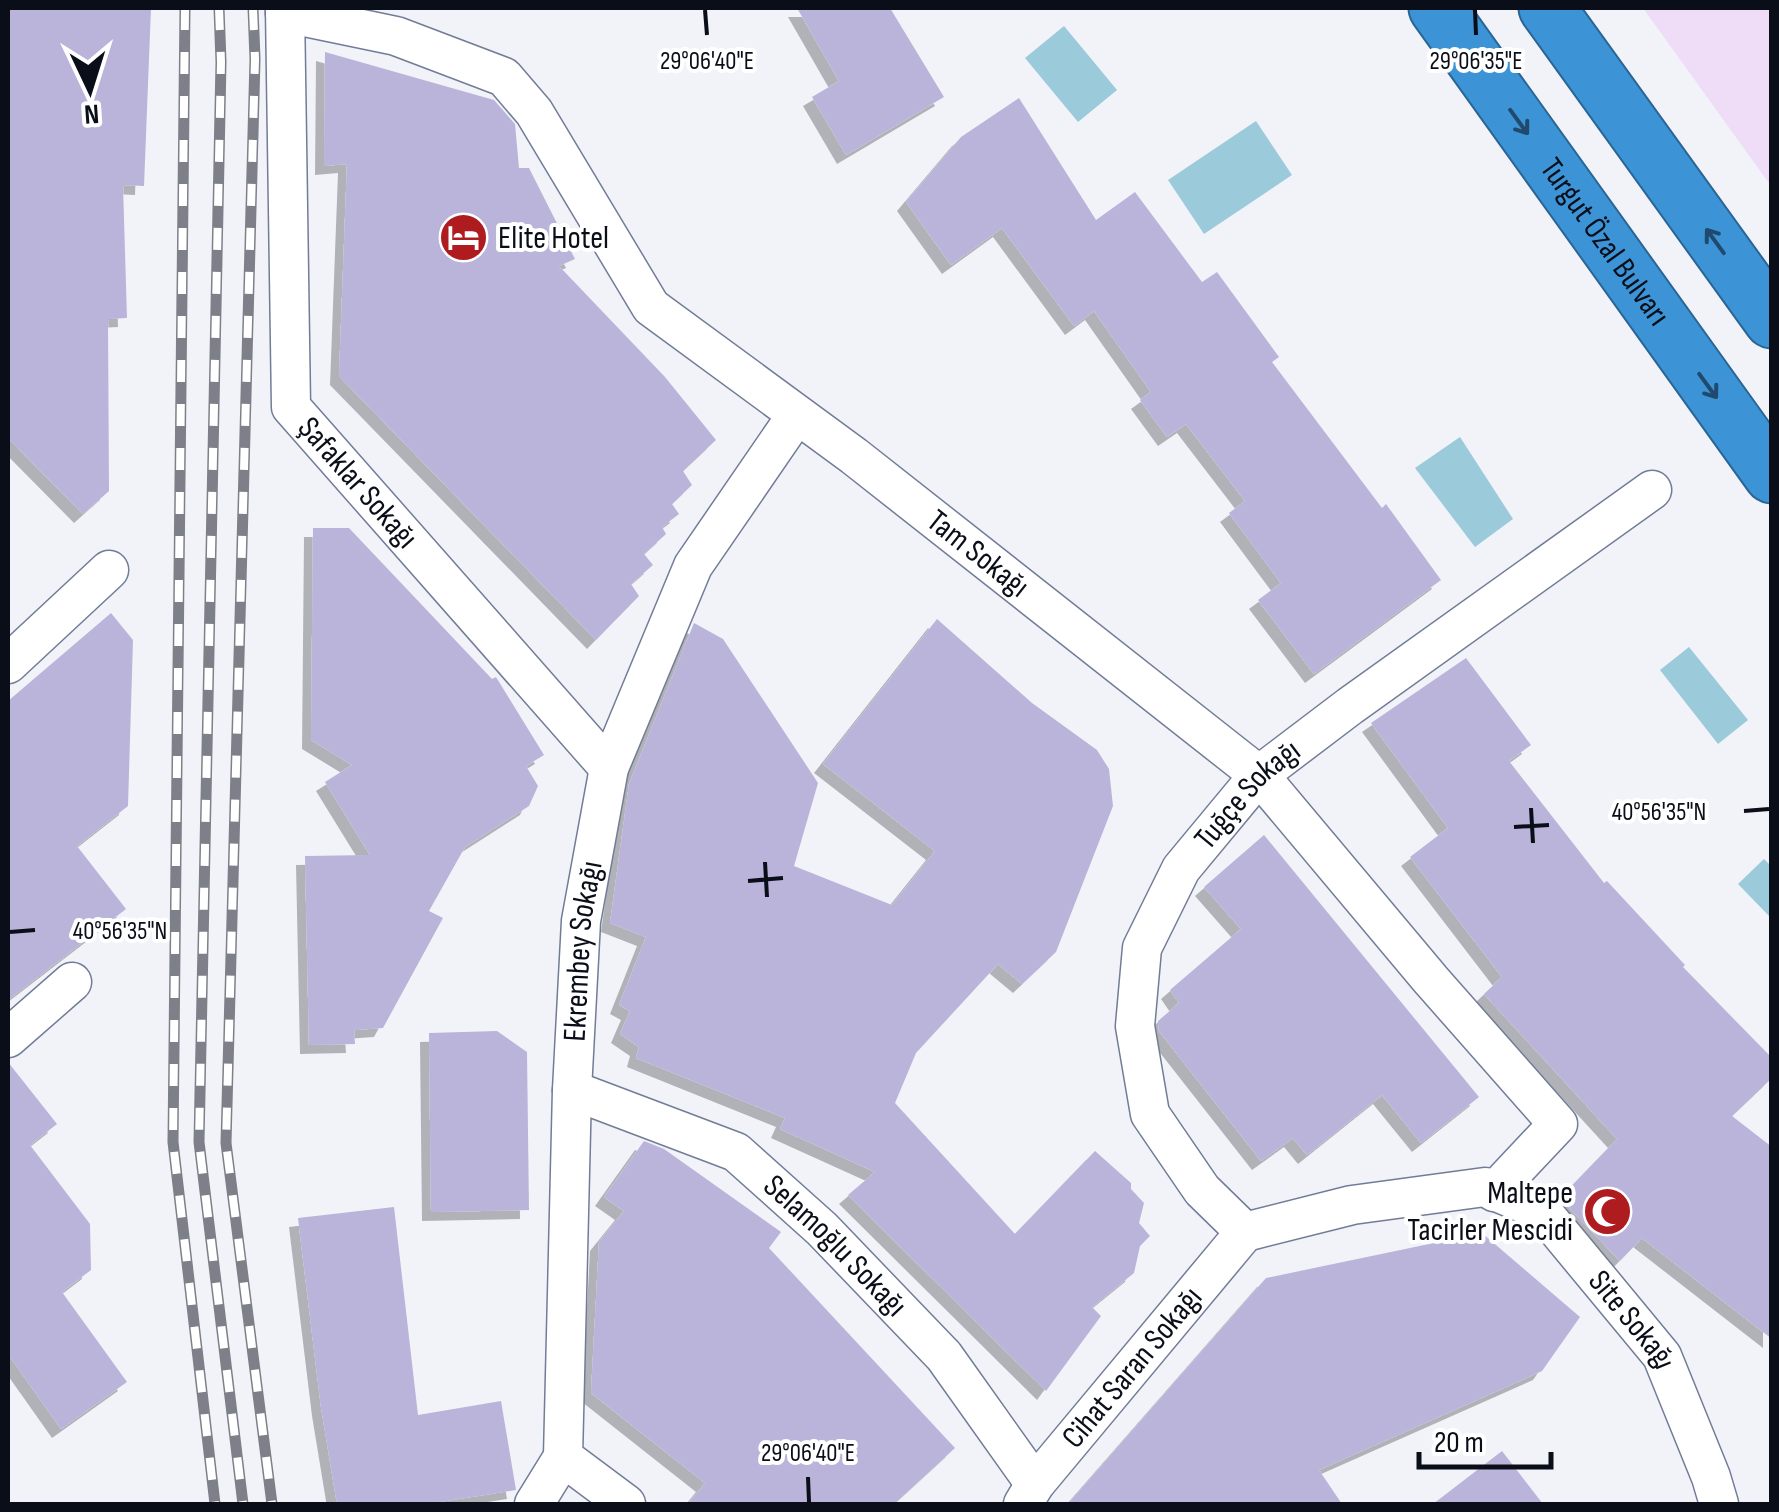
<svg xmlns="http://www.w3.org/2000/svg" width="1779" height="1512" font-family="'Sofia Sans Condensed',sans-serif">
<defs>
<filter id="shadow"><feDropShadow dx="-9" dy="9" stdDeviation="0" flood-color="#0004"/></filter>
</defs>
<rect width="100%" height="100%" fill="#f1f3f9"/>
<!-- green -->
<path fill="#efdcf7" d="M1643,8H1771V186Z"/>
<!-- water -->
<g fill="#9bcadb">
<path d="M1064,26L1117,90L1078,122L1025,58Z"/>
<path d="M1256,121L1292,175L1204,234L1168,180Z"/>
<path d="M1460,437L1513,519L1475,547L1415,468Z"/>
<path d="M1689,647L1748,720L1718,744L1660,670Z"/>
<path d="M1764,859L1771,866V918L1738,884Z"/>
</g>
<!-- building -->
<g fill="#bab4db" filter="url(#shadow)">
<path d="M8,8H151L144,186L123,185L127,318L108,319L109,491L83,514L8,438Z"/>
<path d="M797,8H890L944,97L846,155L812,97L839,81Z"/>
<path d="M325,52L494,100L515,124L519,168H529L575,259L559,266L665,377L716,440L683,471L692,485L672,504L679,514L662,527L666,534L644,554L653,565L631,584L639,596L596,640L339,376L347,164L324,166Z"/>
<path d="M1019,98L1096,220L1135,192L1202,282L1217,272L1279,357L1272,362L1382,508L1386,504L1441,580L1314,674L1258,600L1281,583L1229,513L1245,501L1186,424L1167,437L1140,400L1151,392L1094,311L1074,326L1002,228L951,265L906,202L961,137Z"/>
<path d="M313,528H349L492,679L496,677L544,755L526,766L538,786L529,806L465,847L429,911L443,918L383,1028L354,1030L355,1044L309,1045L305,856L370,855L325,782L352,765L311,740Z"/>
<path d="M111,613L133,640L128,806L77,846L126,909L8,1000V701Z"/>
<path d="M937,619L1032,703L1097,750L1109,769L1113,806L1056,952L1022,984L998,964L916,1053L895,1103L1015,1234L1095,1151L1131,1183V1189L1144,1203L1139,1223L1150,1236L1140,1246L1134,1273L1092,1307L1101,1316L1046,1391L848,1195L875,1172L780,1129L785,1118L636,1058L639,1047L620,1034L630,1011L619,1005L646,937L610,923L629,784L694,623L723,639L818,783L794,866L892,905L935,851L823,764Z"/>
<path d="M1466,658L1531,745L1509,761L1604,883L1607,881L1685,965L1683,967L1772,1058V1078L1732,1116L1772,1147V1339L1642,1238L1620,1261L1560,1198L1617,1139L1484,994L1502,977L1410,857L1448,828L1371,723Z"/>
<path d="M1264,835L1479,1097L1421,1143L1382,1095L1307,1155L1293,1138L1261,1161L1159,1031L1158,1021L1179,1003L1170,990L1241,929L1204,887Z"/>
<path d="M497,1031L527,1052L529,1210L431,1212L429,1033Z"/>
<path d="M8,1062L57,1124L30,1145L90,1224L91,1270L62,1292L127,1382L61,1429L8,1354Z"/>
<path d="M644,1141L664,1149L781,1232L769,1248L955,1448L894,1504H688L705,1483L591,1393L599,1242L624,1211L604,1197Z"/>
<path d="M394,1207L418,1415L501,1401L516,1490L426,1504H337L321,1407L298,1218Z"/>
<path d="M1482,1233L1580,1317L1542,1371L1319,1470L1342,1504H1068L1266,1278Z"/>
<path d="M1502,1451L1543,1504H1433Z"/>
</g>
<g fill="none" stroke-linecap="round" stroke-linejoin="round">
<defs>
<g id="street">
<path id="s1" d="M285,8L291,407L609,768"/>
<path id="s2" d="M285,13L396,36L504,77L534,112L651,307L854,456L1259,775L1431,980L1558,1124L1494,1192"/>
<path d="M8,664L109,570"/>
<path d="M8,1038L72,982"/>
<path id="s3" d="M572,1090L736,1152L822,1229L944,1356L1035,1484"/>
<path id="s4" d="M1245,1232L1202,1190L1150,1114L1135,1026L1142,948L1181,869L1259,775L1350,706L1652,490"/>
<path id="s5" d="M1245,1232L1352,1205L1485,1187L1542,1211L1662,1356L1711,1477L1719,1504"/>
<path d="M534,1504L563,1457"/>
<path id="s6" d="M626,1504L563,1457L572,1090L581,921L609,768L693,566L796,416"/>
<path id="s7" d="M1023,1504L1035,1484L1245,1232"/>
</g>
<g id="highway">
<path id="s8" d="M1437,8L1772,475"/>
<path d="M1547,8L1772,320"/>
</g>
</defs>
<!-- street casing -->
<use href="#street" stroke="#717c97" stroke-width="41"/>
<!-- highway casing -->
<use href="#highway" stroke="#2a6594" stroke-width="59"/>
<!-- street -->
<use href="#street" stroke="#fff" stroke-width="38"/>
<!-- highway -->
<use href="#highway" stroke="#3c94d6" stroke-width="55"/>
<defs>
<g id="rail">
<path d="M185,8L173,1142L215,1504"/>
<path d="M219,8L221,62L199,1142L243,1504"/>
<path d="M253,8L255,59L226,1143L272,1504"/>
</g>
</defs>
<!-- rail casing -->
<use href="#rail" stroke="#7d8088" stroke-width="11"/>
<!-- rail -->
<use href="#rail" stroke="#fff" stroke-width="8" stroke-dasharray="22" stroke-linecap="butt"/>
</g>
<!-- one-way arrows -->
<defs><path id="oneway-shaft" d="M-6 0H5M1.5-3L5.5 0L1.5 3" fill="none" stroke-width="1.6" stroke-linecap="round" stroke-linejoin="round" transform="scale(2.5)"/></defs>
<g stroke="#204a6d">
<use href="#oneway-shaft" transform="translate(1519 122) rotate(54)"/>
<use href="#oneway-shaft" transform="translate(1715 241) rotate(-126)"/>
<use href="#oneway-shaft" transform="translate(1708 386) rotate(54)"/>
</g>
<!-- ticks -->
<path fill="none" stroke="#0a0e18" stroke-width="4" d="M705,10L707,35M1475,10L1476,35M1531,808L1533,843M1744,811L1769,809M1514,827L1549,825M765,862L767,897M748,881L783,878M10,932L35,930M808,1477L809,1502"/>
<!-- icons -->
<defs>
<symbol id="hotel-disc" viewBox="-11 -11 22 22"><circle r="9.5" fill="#ae1c20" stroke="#fff"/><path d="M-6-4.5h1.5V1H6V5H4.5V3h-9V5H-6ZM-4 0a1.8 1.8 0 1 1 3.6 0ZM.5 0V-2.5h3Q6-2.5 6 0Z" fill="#fff"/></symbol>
<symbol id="mosque-disc" viewBox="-11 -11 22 22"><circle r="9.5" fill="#ae1c20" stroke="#fff"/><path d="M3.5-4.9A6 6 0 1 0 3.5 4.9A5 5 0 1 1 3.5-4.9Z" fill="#fff"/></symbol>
</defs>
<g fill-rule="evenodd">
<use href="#hotel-disc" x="436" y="210" width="55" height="55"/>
<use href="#mosque-disc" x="1580" y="1184" width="55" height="55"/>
</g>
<g text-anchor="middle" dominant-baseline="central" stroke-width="8" stroke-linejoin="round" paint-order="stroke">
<!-- poi labels -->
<g font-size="32" fill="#0a0e18" stroke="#fff" text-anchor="start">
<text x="498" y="238">Elite Hotel</text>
<text x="1573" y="1193" text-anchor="end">Maltepe<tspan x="1573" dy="37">Tacirler Mescidi</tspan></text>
</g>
<!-- street labels -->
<g font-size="32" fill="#0a0e18" stroke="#fff">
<text stroke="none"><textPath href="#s8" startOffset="288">Turgut Özal Bulvarı</textPath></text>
<text stroke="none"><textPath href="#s1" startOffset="500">Şafaklar Sokağı</textPath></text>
<text stroke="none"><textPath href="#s2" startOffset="912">Tam Sokağı</textPath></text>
<text stroke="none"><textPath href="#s4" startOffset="508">Tuğçe Sokağı</textPath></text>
<text stroke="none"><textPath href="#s6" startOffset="585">Ekrembey Sokağı</textPath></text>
<text stroke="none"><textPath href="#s3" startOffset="312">Selamoğlu Sokağı</textPath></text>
<text stroke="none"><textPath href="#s5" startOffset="448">Site Sokağı</textPath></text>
<text stroke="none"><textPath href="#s7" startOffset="175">Cihat Saran Sokağı</textPath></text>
</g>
</g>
<g font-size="25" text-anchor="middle" fill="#0a0e18" stroke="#fff" stroke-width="8" stroke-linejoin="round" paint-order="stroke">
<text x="707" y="69">29°06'40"E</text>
<text x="1476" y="69">29°06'35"E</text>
<text x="1659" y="820">40°56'35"N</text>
<text x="120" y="939">40°56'35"N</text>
<text x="808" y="1461">29°06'40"E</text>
</g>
<!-- border -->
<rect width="1779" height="1512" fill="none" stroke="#0a0e18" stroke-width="20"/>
<!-- north arrow -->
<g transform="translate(90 90) rotate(176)" stroke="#ffffff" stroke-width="8" paint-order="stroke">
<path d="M0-8L18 38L0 25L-18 38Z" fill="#0a0e18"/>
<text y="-15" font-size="28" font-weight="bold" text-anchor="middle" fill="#0a0e18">N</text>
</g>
<!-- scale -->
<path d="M1419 1452v15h132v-15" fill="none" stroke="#0a0e18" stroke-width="5"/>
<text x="1434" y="1452" font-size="30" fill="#0a0e18" stroke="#ffffff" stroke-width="8" paint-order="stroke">20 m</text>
</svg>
